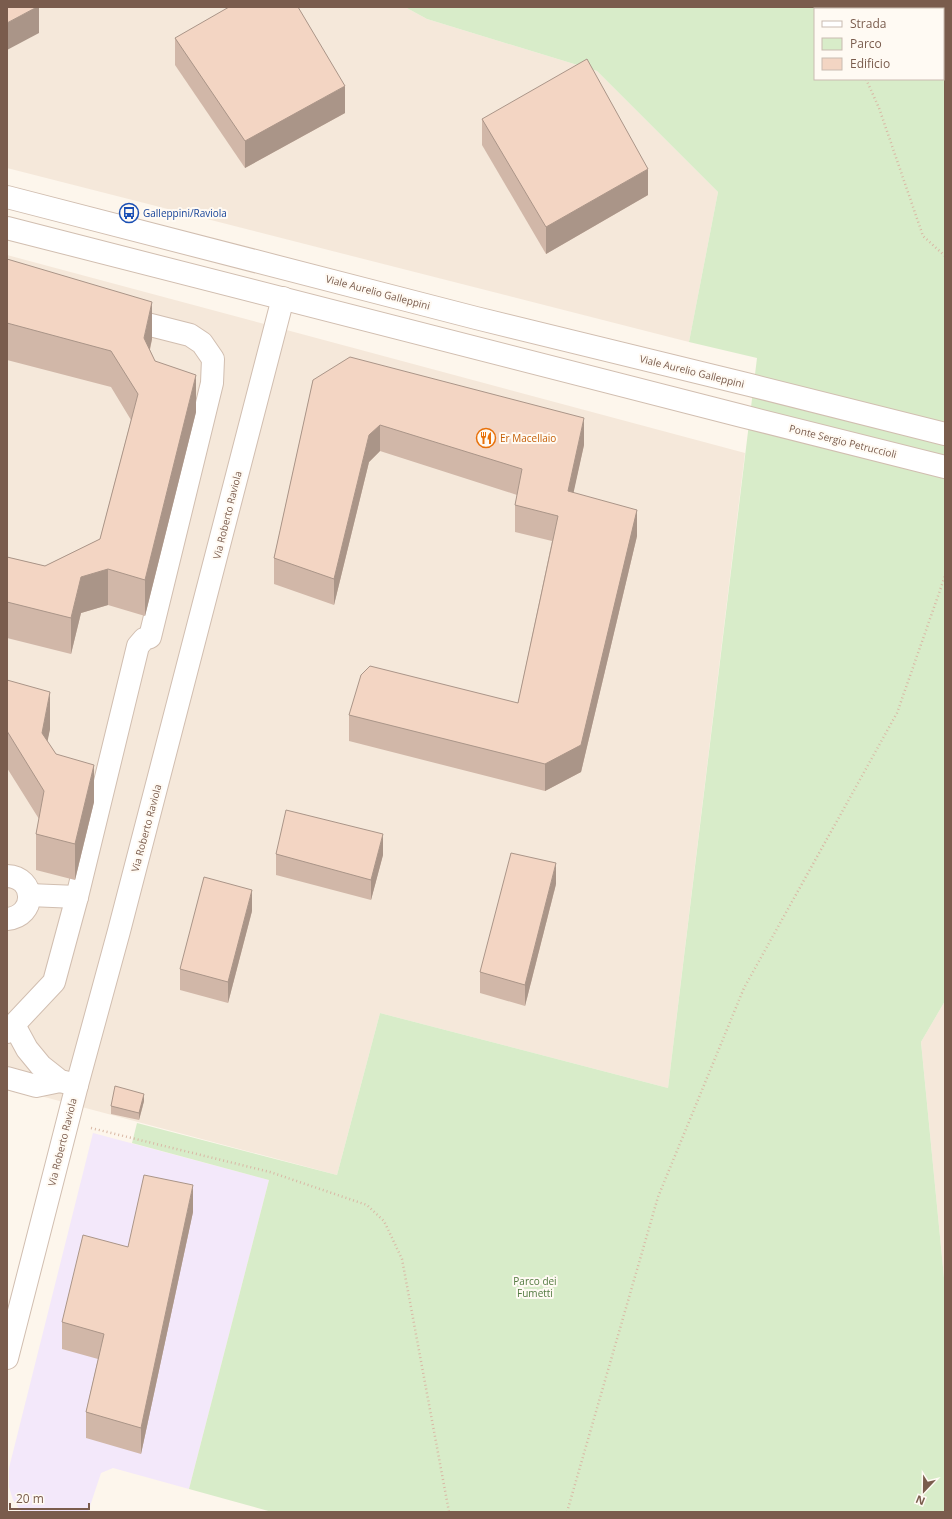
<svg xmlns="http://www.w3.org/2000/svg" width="952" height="1519" font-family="'Open Sans',sans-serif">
<rect width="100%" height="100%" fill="#fdf6ec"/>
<!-- residential -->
<g fill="#f5e8da">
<path d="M7,7H405L427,19L597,71L718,192L689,342L7,168Z"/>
<path d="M7,255L745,453L668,1088L380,1013L337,1175L7,1087Z"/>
<path d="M945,1001V1288L921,1042Z"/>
</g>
<!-- education -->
<path fill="#f3e8fa" d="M93,1133L269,1180L189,1489L113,1468L101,1473L88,1512H22L13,1500L9,1487V1468Z"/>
<!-- green -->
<path fill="#d8ecc9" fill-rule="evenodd" d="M405,7H945V1001L921,1042L945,1288V1512H272L189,1489L269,1180L132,1143L137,1123L337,1175L380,1013L668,1088L757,358L689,342L718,192L597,71L427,19ZM815,9H943V79H815Z"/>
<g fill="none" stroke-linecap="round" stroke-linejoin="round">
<defs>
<g id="minor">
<path d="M7,197L476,318L750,385L945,434"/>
<path d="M7,228L742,416L945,467"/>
<path d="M7,876C36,877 37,916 7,919"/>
<path d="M29,895L77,897"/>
<path d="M14,1025L27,1049L41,1066L60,1081L77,1085"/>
<path d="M7,1032L54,982L77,897L138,646L144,639L150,637L212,383L213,359L202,343L190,335L123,318"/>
<path d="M7,1078L36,1086L60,1081"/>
<path d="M7,1358L77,1085L119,931L283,298"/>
</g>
</defs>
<!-- minor casing -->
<use href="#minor" stroke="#d1beb0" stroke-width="24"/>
<!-- path -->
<g stroke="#d9b8a5" stroke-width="2.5" stroke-dasharray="1 3" stroke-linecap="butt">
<path d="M835,7L836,9"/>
<path d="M866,79L879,108L923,236L945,256"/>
<path d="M91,1128L270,1172L367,1205L384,1221L402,1259L449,1512"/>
<path d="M567,1512L658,1197L744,988L897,713L945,576"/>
</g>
<!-- minor -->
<use href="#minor" stroke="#fff" stroke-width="22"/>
</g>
<!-- wall -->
<g fill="#d1b7a8">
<path d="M175,38L345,113L245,168L175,65Z"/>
<path d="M482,119L648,195L546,254L482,145Z"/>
<path d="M7,259L152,339L150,350L155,361L196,412L145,616L108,605L81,613L71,654L7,638V557L45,566L100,539L131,420L111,387L7,360Z"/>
<path d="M313,380L584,445L573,493L637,536L581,772L545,791L349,741V715L518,703L552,541L515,532V505L517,495L380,451L369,462L334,605L274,584V558Z"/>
<path d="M7,680L50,729L47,741L56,754L94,802L75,880L36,870V834L39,819L7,768Z"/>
<path d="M276,854L383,855L371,900L276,875Z"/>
<path d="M556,884L525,1006L480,993V972Z"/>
<path d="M252,911L228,1003L180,990V969Z"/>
<path d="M144,1101L139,1120L111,1114V1106Z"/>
<path d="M193,1212L141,1454L86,1438V1412L98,1359L62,1349V1322L128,1247Z"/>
</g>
<!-- shaded-wall -->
<g fill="#aa9588">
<path d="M37,7H39V33L7,50V23Z"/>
<path d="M345,86V113L245,168V141Z"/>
<path d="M648,169V195L546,254V227Z"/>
<path d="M152,302V339L144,374V338Z"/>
<path d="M196,375V412L145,616V580Z"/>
<path d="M584,418V445L568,518V491Z"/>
<path d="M380,425V451L369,462L334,605V579L369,435Z"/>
<path d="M637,510V536L581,772L545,791V764Z"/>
<path d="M108,569V605L81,613L71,654V618L81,577Z"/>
<path d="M50,692V729L42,769V733Z"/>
<path d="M94,765V802L75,880V844Z"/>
<path d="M383,834V855L371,900V880Z"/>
<path d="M556,863V884L525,1006V985Z"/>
<path d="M252,890V911L228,1003V982Z"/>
<path d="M144,1094V1101L139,1120V1113Z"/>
<path d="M193,1185V1212L141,1454V1428Z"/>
</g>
<!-- building -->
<g fill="#f3d5c3" stroke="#aa9588">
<path d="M7,7H37L7,23Z"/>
<path d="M229,7H298L345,86L245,141L175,38Z"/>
<path d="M587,59L648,169L546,227L482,119Z"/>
<path d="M7,259L152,302L144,338L155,361L196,375L145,580L108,569L81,577L71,618L7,602V557L45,566L100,539L138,394L111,351L7,323Z"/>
<path d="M350,357L584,418L568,491L637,510L581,745L545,764L349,715L361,675L370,666L518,703L558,516L515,505L522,469L380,425L369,435L334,579L274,558L313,380Z"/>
<path d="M7,680L50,692L42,733L56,754L94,765L75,844L36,834L44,791L7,731Z"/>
<path d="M286,810L383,834L371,880L276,854Z"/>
<path d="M511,853L556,863L525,985L480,972Z"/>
<path d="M204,877L252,890L228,982L180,969Z"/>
<path d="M115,1086L144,1094L139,1113L111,1106Z"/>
<path d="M144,1175L193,1185L141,1428L86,1412L104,1334L62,1322L83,1235L128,1247Z"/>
</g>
<!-- icons -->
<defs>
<symbol id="bus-ring" viewBox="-11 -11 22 22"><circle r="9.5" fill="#fffaf3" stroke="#1a4fb4" stroke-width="1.5"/><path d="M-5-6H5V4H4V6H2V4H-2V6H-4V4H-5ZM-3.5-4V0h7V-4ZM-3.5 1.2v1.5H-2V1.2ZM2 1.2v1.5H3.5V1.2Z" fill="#1a4fb4"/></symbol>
<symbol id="restaurant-ring" viewBox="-11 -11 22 22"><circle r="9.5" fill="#fffaf3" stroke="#e8710a" stroke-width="1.5"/><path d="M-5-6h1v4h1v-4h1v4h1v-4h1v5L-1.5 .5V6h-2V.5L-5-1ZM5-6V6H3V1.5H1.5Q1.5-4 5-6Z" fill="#e8710a"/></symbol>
</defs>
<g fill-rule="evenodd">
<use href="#bus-ring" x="118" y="202" width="22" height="22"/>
<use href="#restaurant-ring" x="475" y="427" width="22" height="22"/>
</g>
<g text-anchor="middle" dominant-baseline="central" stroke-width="4" stroke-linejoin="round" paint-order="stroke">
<!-- transit labels -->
<g font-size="10" fill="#164399" stroke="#fffaf3" text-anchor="start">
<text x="143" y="213">Galleppini/Raviola</text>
</g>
<!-- street labels -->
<g font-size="10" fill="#7a5c4d" stroke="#fffaf3">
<text transform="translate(378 292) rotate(15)">Viale Aurelio Galleppini</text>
<text transform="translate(692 371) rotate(14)">Viale Aurelio Galleppini</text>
<text transform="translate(843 441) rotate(14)">Ponte Sergio Petruccioli</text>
<text transform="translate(227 515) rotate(-76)">Via Roberto Raviola</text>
<text transform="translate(146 828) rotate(-75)">Via Roberto Raviola</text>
<text transform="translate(62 1142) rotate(-76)">Via Roberto Raviola</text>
</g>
<!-- food labels -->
<g font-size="10" fill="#c56008" stroke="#fffaf3" text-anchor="start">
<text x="500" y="438">Er Macellaio</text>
</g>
<!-- park labels -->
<g font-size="10" fill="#537a41" stroke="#fffaf3">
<text x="535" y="1281">Parco dei<tspan x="535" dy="12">Fumetti</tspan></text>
</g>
</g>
<!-- border -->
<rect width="952" height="1519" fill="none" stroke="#7a5c4d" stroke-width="16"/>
<!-- legend -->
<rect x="814" y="8" width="130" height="72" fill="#fffaf3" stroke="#cabbb1"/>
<rect x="822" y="21" width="20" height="6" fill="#ffffff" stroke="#cabbb1"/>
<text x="850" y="28" font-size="12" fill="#7a5c4d">Strada</text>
<rect x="822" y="38" width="20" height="12" fill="#d8ecc9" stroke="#cabbb1"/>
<text x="850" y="48" font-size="12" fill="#7a5c4d">Parco</text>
<rect x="822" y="58" width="20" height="12" fill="#f3d5c3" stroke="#cabbb1"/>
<text x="850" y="68" font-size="12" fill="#7a5c4d">Edificio</text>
<!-- north arrow -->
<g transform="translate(924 1491) rotate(202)" stroke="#fffaf3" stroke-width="3" paint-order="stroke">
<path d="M0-3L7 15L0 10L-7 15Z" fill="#7a5c4d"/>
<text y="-6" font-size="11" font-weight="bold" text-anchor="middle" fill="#7a5c4d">N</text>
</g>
<!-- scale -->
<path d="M10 1503v6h79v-6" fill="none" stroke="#7a5c4d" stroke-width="2"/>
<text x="16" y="1503" font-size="12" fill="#7a5c4d" stroke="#fffaf3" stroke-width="3" paint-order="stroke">20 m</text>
</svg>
